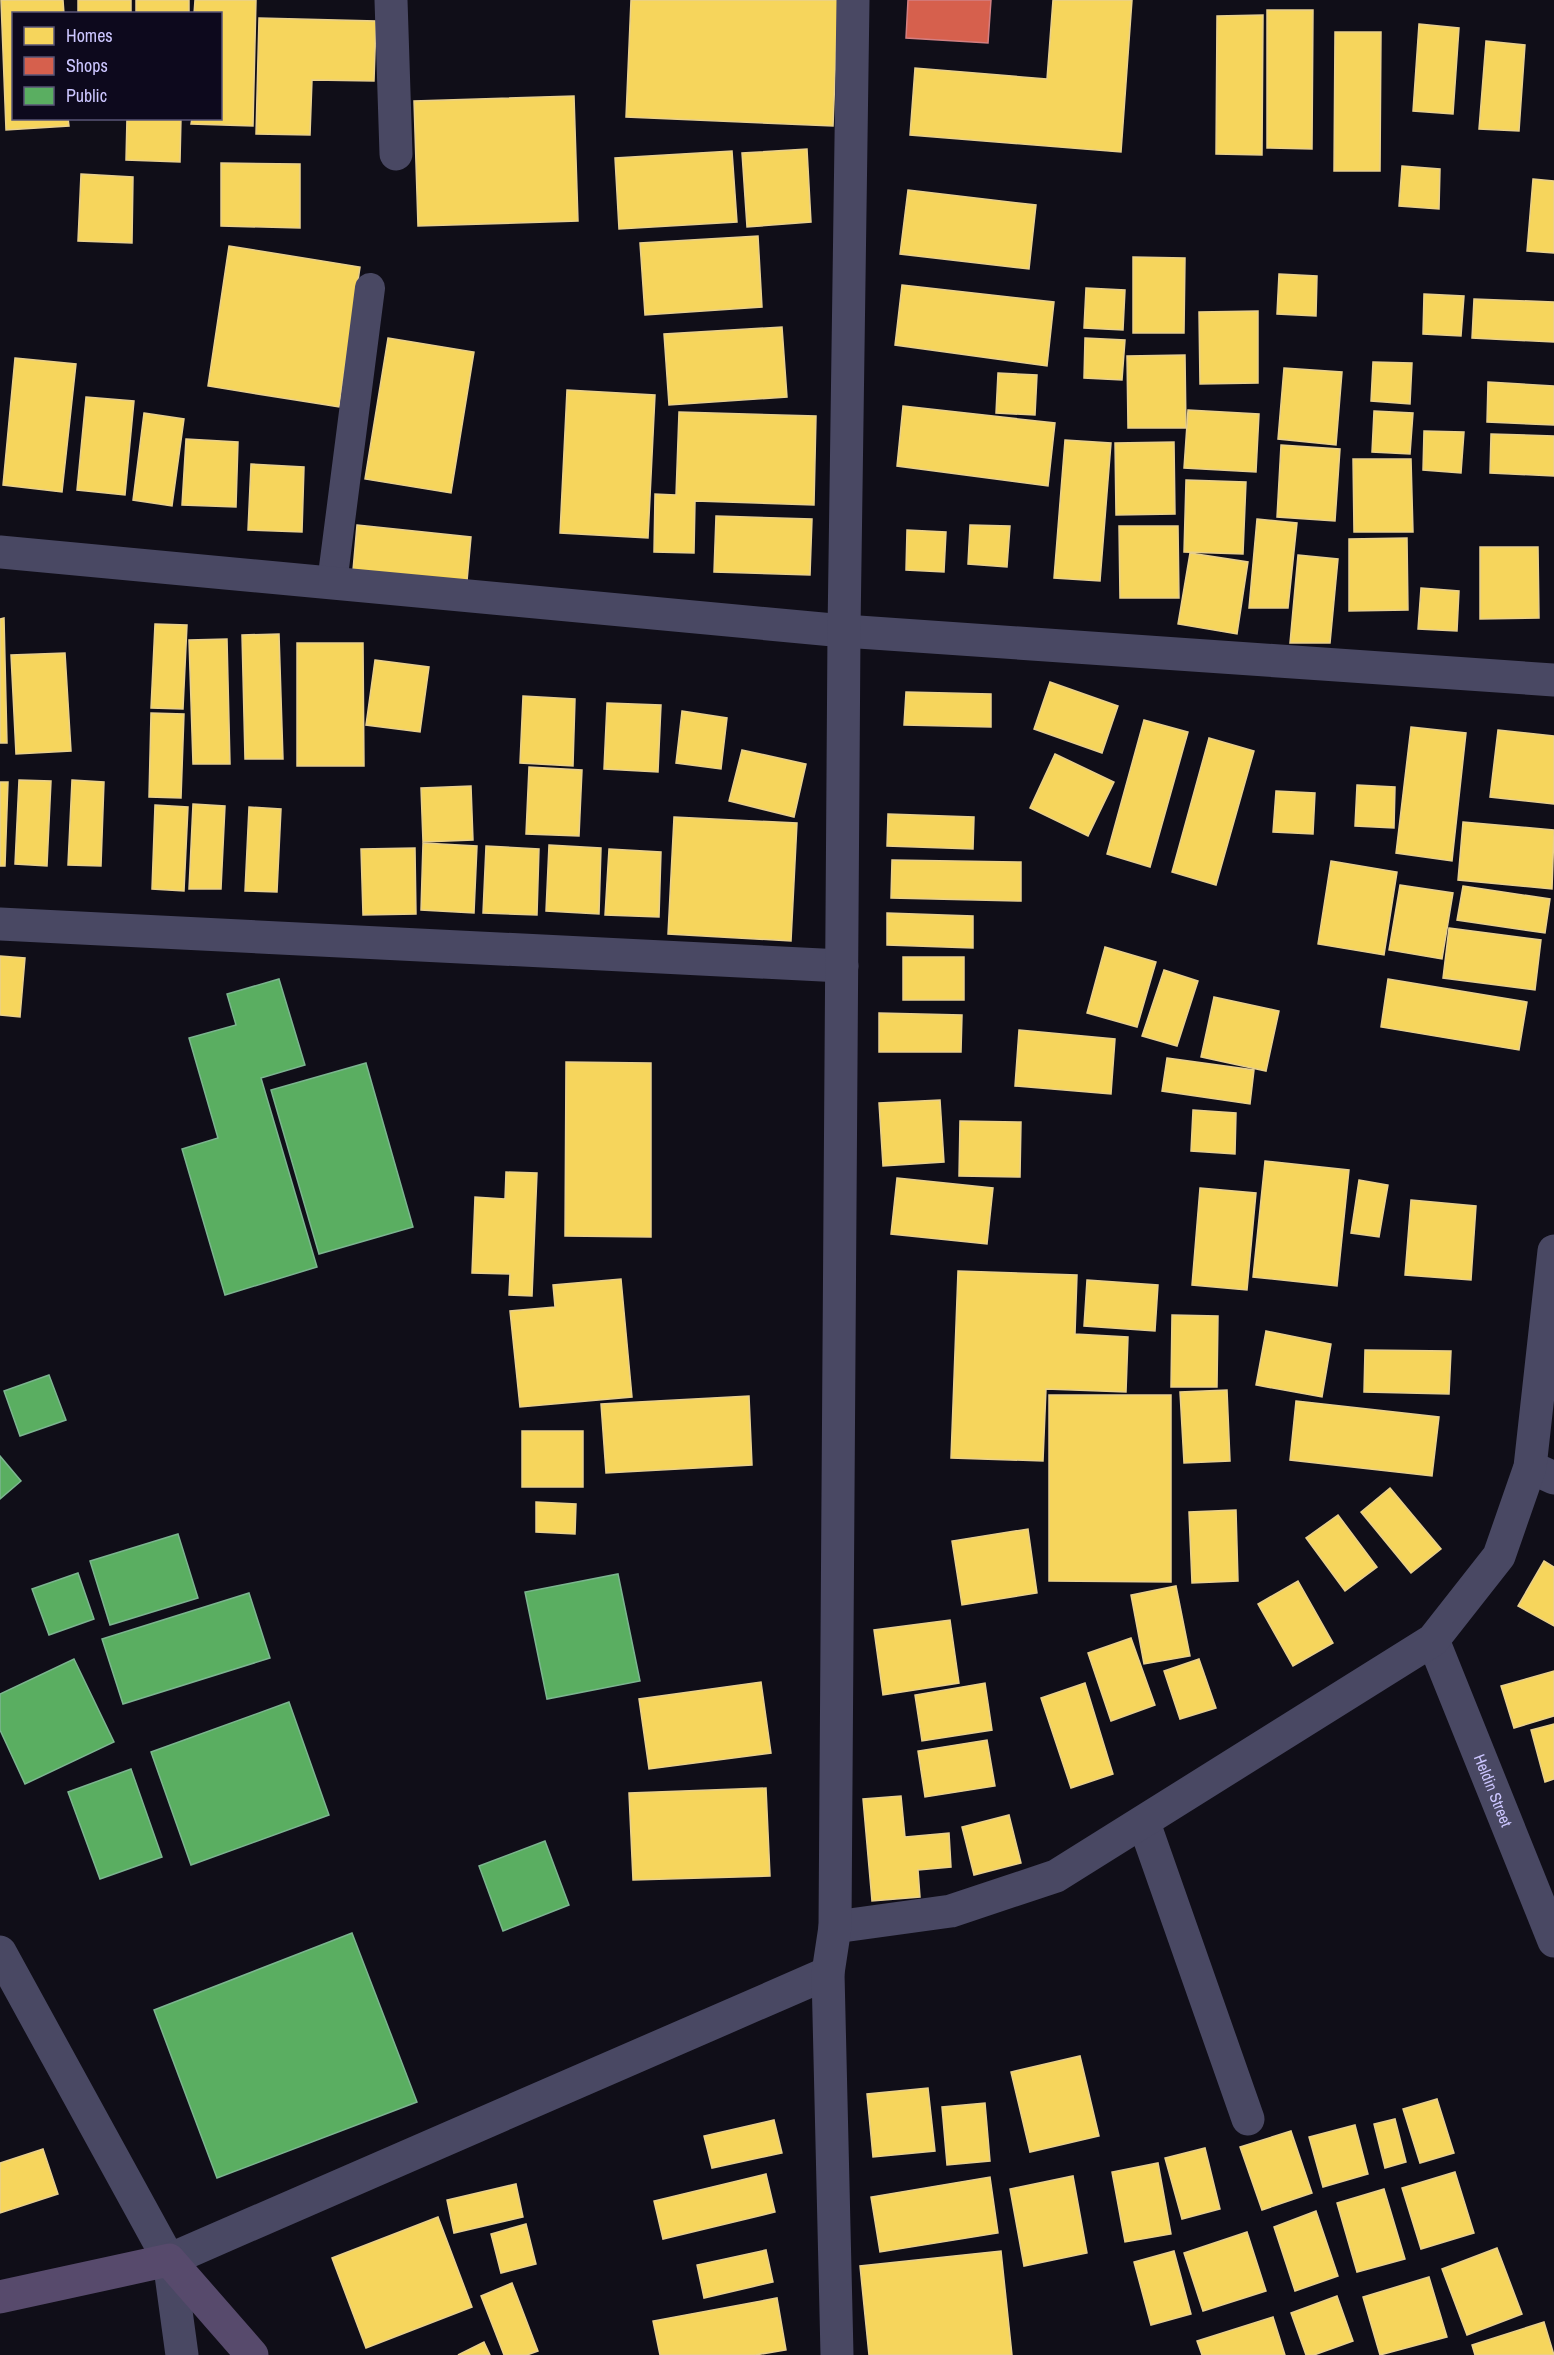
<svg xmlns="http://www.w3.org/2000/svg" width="1554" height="2355" font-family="'Archivo Narrow',sans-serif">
<rect width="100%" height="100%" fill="#100e18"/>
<!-- homes -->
<g fill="#f6d55c" stroke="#e9d08d" stroke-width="1.5">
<path d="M1,0H63L64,14H14V118H68L69,126L6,130Z"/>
<rect x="78" y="0" width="53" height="14"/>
<rect x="136" y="0" width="53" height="14"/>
<path d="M195,0H256L253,126L191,124L192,118H220V14H194Z"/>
<path d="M631,0H838L833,126L626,117Z"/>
<path d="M1053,0H1132L1121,152L910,135L915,68L1047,79Z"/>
<path d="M1267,10H1313L1312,149L1267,148Z"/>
<path d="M1263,15L1262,155L1216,154L1217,16Z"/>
<path d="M259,18L376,21L374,81L312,80L310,135L256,134Z"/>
<path d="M1419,24L1459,28L1453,114L1413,111Z"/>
<path d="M1335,32H1381L1380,171H1334Z"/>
<path d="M1486,41L1525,45L1519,131L1479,129Z"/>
<path d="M574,96L578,221L418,226L414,101Z"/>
<path d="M127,118H181L180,162L126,160Z"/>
<path d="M807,149L811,222L747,227L742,153Z"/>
<path d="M732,151L737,222L619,229L615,158Z"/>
<path d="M221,163L300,164V228L221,226Z"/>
<path d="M1402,166L1440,169L1439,209L1399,206Z"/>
<path d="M81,174L133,177L132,243L78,241Z"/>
<path d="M1533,179L1554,181V253L1527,251Z"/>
<path d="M908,190L1036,205L1029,269L900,254Z"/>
<path d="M758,236L762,307L645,315L640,243Z"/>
<path d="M229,246L360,267L339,407L208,386Z"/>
<path d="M1133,257L1185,258L1184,333H1133Z"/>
<path d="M1279,274L1317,276L1316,316L1277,314Z"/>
<path d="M902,285L1054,302L1047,366L895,345Z"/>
<path d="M1086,288L1125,290L1123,330L1084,328Z"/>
<path d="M1424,294L1464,296L1461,336L1423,334Z"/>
<path d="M1474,299L1554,302V342L1472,338Z"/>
<path d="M1258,311V383L1200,384L1199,312Z"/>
<path d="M782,327L787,397L669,405L664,334Z"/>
<path d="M388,338L474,352L451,493L365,479Z"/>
<path d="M1085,338L1125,340L1122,380L1084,378Z"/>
<path d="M1185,355L1186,428H1128L1127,356Z"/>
<path d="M15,358L76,364L62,492L3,485Z"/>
<path d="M1373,362L1412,363L1410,404L1371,401Z"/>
<path d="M1284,368L1342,372L1336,445L1278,439Z"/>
<path d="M998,373L1037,375L1035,415L996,413Z"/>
<path d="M1488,382L1554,386V425L1487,422Z"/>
<path d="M567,390L655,395L648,538L560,533Z"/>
<path d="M86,397L134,401L125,495L77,490Z"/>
<path d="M903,406L1055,423L1048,486L897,466Z"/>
<path d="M1188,410L1259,414L1256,472L1184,468Z"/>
<path d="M1374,411L1413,413L1410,454L1372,452Z"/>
<path d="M679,412L816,416L814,505L695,501L694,553L654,552L655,494L676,495Z"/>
<path d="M144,413L184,419L172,506L133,500Z"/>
<path d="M1424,431L1464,432L1461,473L1423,470Z"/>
<path d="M1491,434L1554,436V476L1490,473Z"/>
<path d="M186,439L238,442L236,507L182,505Z"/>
<path d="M1065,440L1111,443L1100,581L1054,578Z"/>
<path d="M1174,442L1175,514L1116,515L1115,443Z"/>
<path d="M1281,445L1340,449L1335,521L1277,517Z"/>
<path d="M1353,459H1411L1413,532H1354Z"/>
<path d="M251,464L304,467L302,532L248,530Z"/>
<path d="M1186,480L1246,482L1243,554L1184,552Z"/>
<path d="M716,516L812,519L810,575L714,572Z"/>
<path d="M1257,519L1297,523L1288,608H1249Z"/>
<path d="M357,525L471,537L467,581L353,570Z"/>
<path d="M970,525L1010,526L1007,567L968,564Z"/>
<path d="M1119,526H1178L1179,598H1120Z"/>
<path d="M907,530L946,532L944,572L906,570Z"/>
<path d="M1407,538L1408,610L1349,611V539Z"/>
<path d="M1480,547H1538L1539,618L1480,619Z"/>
<path d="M1190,553L1248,562L1237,634L1178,624Z"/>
<path d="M1298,555L1338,559L1330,643H1290Z"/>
<path d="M1421,588L1459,591L1457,631L1418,629Z"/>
<path d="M4,618L7,743H0V619Z"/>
<path d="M155,624L187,625L183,709L151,708Z"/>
<path d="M279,634L283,759H245L242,635Z"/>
<path d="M227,639L230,764H193L189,640Z"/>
<path d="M297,643H363L364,766H297Z"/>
<path d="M65,653L71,751L16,754L11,655Z"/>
<path d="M375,660L429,667L420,732L366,725Z"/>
<path d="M1050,682L1118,706L1102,753L1034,729Z"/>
<path d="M906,692L991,694V727L904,725Z"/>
<path d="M523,696L575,699L573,766L520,763Z"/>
<path d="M607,703L661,705L658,772L604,769Z"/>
<path d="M682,711L727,718L721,769L676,763Z"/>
<path d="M151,713L184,714L181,798L149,797Z"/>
<path d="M1144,720L1188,732L1150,867L1107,854Z"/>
<path d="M1411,727L1466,733L1452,861L1396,853Z"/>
<path d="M1498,730L1554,736V804L1490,797Z"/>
<path d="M1209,738L1254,751L1216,885L1172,872Z"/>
<path d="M742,750L806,764L794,817L729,801Z"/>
<path d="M1055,754L1114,782L1088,836L1030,808Z"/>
<path d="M529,767L582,770L579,836L526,834Z"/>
<path d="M19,780L51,781L47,866L15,864Z"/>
<path d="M72,780L104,782L101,866L68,865Z"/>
<path d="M0,782H8L5,866H0Z"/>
<path d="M1357,785L1395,787L1394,828L1355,826Z"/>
<path d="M471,786L473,840L423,842L421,788Z"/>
<path d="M1276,791L1315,793L1313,834L1273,832Z"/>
<path d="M193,804L225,806L221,889H189Z"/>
<path d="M155,805L188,807L184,891L152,889Z"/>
<path d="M249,807L281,809L277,892L245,891Z"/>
<path d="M888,814L974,817L973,849L887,846Z"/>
<path d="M674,817L797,823L791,941L668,934Z"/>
<path d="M1463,822L1554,830L1552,889L1458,880Z"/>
<path d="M423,843L477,846L474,913L421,910Z"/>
<path d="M549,845L601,848L599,914L546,911Z"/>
<path d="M486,846L539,849L537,915L483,913Z"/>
<path d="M415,848L416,914L363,915L361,849Z"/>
<path d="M609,849L661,852L659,917L605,915Z"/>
<path d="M892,860L1021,862V901L891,898Z"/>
<path d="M1331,861L1397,872L1384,955L1318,944Z"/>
<path d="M1400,885L1453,893L1442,959L1389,950Z"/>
<path d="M1463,886L1550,899L1545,933L1457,920Z"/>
<path d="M887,913L973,916V948L887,945Z"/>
<path d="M1449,928L1541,940L1535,990L1443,978Z"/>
<path d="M1105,947L1156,962L1137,1027L1087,1013Z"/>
<path d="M0,956L25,958L20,1017L0,1015Z"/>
<rect x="903" y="957" width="61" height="43"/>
<path d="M1164,970L1198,981L1177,1046L1142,1036Z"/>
<path d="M1388,979L1527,1002L1519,1050L1381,1027Z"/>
<path d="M1214,997L1279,1011L1266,1071L1201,1057Z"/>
<path d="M879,1013L962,1015L961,1052H879Z"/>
<path d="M1019,1030L1115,1039L1111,1094L1015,1086Z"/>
<path d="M1167,1058L1254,1070L1250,1104L1162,1091Z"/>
<path d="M566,1062L651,1063V1237L565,1236Z"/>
<path d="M940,1100L944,1162L883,1166L879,1103Z"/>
<path d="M1193,1110L1236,1113L1235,1154L1191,1151Z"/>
<path d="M960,1121L1021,1122L1020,1177L959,1176Z"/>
<path d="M1265,1161L1349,1170L1337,1286L1253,1277Z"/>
<path d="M506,1172L537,1173L532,1296L509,1295L510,1274L472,1273L475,1197L505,1199Z"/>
<path d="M897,1178L993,1188L987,1244L891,1234Z"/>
<path d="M1359,1180L1388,1185L1379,1237L1351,1233Z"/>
<path d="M1200,1188L1256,1193L1247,1290L1192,1285Z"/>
<path d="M1411,1200L1476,1206L1471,1280L1405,1275Z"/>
<path d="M958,1271L1077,1275L1075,1334L1128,1337L1126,1392L1046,1389L1043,1461L951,1458Z"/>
<path d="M621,1279L632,1397L520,1407L510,1311L555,1307L553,1285Z"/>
<path d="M1087,1280L1158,1285L1155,1331L1084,1326Z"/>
<path d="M1172,1315L1218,1316L1217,1387H1171Z"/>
<path d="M1266,1331L1331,1344L1322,1397L1256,1385Z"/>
<path d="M1365,1350L1451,1351L1449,1394L1364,1392Z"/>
<path d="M1227,1390L1230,1461L1184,1463L1180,1392Z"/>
<path d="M1049,1395H1171V1582L1049,1581Z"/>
<path d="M749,1396L752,1465L606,1473L601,1404Z"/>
<path d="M1296,1401L1439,1417L1432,1476L1290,1460Z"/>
<rect x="522" y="1431" width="61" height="56"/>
<path d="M1390,1488L1441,1549L1411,1573L1361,1512Z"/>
<path d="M536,1502L576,1504L575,1534L536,1532Z"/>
<path d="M1236,1510L1238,1581L1192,1583L1189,1512Z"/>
<path d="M1338,1515L1377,1567L1345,1591L1306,1538Z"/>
<path d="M1028,1529L1037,1593L962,1605L952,1541Z"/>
<path d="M1544,1561L1554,1567V1626L1518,1606Z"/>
<path d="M1298,1581L1333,1643L1293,1666L1258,1604Z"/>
<path d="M1176,1586L1190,1656L1144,1664L1131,1595Z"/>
<path d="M950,1620L959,1683L883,1695L874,1630Z"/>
<path d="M1131,1638L1155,1705L1111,1721L1088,1653Z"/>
<path d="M1199,1659L1216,1708L1180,1719L1164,1671Z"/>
<path d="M1554,1671V1716L1514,1728L1501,1686Z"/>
<path d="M761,1682L771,1753L649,1769L639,1699Z"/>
<path d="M985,1683L992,1730L922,1741L915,1695Z"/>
<path d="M1085,1683L1113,1774L1071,1788L1041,1698Z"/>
<path d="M1554,1724V1779L1545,1782L1531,1730Z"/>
<path d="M987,1740L995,1786L925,1797L918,1751Z"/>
<path d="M766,1788L770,1876L633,1880L629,1793Z"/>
<path d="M901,1796L905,1837L949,1833L951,1867L918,1870L920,1897L872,1901L863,1799Z"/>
<path d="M1009,1815L1021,1863L974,1875L962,1827Z"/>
<path d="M1080,2056L1099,2136L1030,2152L1011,2072Z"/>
<path d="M928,2088L935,2151L873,2157L867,2094Z"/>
<path d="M1437,2099L1454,2153L1420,2163L1403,2109Z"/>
<path d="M985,2103L990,2161L947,2165L942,2107Z"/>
<path d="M1395,2119L1406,2162L1385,2168L1374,2124Z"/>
<path d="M774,2120L782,2153L712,2168L704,2136Z"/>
<path d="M1355,2125L1368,2174L1323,2187L1309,2137Z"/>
<path d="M1291,2131L1312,2193L1262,2210L1240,2147Z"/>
<path d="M1205,2148L1220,2209L1182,2219L1165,2158Z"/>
<path d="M43,2149L58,2194L0,2213V2163Z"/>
<path d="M1158,2163L1171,2234L1125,2242L1112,2172Z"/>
<path d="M1455,2172L1474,2233L1421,2249L1402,2188Z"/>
<path d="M766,2174L775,2212L663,2239L654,2201Z"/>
<path d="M1073,2176L1087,2253L1024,2266L1010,2189Z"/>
<path d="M990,2177L998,2233L880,2252L871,2197Z"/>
<path d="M516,2184L523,2217L454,2233L447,2200Z"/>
<path d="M1384,2189L1405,2259L1357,2272L1337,2203Z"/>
<path d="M1316,2211L1338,2276L1295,2291L1274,2227Z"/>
<path d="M438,2217L472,2307L366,2348L332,2258Z"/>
<path d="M526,2224L536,2264L501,2273L491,2234Z"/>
<path d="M1247,2232L1266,2291L1203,2311L1184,2253Z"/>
<path d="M1497,2248L1522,2314L1467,2335L1442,2269Z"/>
<path d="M766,2250L773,2282L704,2298L697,2265Z"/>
<path d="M1001,2251L1012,2355H869L860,2266Z"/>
<path d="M1174,2251L1191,2314L1151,2325L1134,2262Z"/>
<path d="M1429,2277L1447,2337L1380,2355L1363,2297Z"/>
<path d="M512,2283L538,2351L527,2355H504L481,2296Z"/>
<path d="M1337,2296L1353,2341L1314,2355H1306L1291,2313Z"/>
<path d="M777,2298L786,2350L755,2355H660L653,2321Z"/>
<path d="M1273,2317L1285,2355H1202L1197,2341Z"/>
<path d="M1544,2322L1554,2355H1475L1472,2345Z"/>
<path d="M484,2342L490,2355H458Z"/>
</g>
<!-- shops -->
<path fill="#d6604d" stroke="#d37f82" stroke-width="1.5" d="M908,0H991L988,43L906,38Z"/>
<!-- public -->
<g fill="#5aae61" stroke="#7cb590" stroke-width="1.5">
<path d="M279,979L305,1065L261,1078L317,1267L225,1295L182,1149L218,1138L189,1038L236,1025L227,994Z"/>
<path d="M366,1063L413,1227L319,1254L271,1090Z"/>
<path d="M49,1375L66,1420L20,1436L4,1391Z"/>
<path d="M0,1456L21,1481L0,1499Z"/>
<path d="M178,1534L198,1598L110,1625L90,1561Z"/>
<path d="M78,1573L94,1619L49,1635L32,1589Z"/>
<path d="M618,1574L640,1681L547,1699L525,1592Z"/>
<path d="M249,1593L270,1658L123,1704L102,1639Z"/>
<path d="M74,1659L114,1742L25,1784L0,1730V1694Z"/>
<path d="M289,1702L329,1815L191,1865L151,1752Z"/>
<path d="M131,1769L162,1857L100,1879L68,1792Z"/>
<path d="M545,1841L569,1905L503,1931L479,1866Z"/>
<path d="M352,1933L417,2102L217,2178L154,2010Z"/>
</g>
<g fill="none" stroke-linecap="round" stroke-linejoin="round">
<!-- lane -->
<path stroke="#494863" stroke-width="30" d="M332,583L370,288"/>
<!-- street -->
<g stroke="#494863" stroke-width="33">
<path d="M391,0L396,154"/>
<path d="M0,552L844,631L1554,680"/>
<path d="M0,924L842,966"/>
<path d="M1530,1467L1554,1478"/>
<path id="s1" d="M1433,1640L1554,1941"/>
<path d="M1144,1823L1248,2119"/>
<path d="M835,1927L951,1911L1056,1876L1433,1640L1499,1556L1530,1467L1554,1251"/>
<path d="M0,1952L169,2260L182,2355"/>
<path d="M169,2260L828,1973"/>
<path d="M837,2355L828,1973L835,1927L844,631L853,0"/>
</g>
<!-- primary -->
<path stroke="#574a6c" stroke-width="33" d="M0,2297L169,2260L252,2355"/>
</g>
<g text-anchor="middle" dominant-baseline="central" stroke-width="6" stroke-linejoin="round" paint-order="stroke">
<!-- street labels -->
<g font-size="16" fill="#ccc6ff" stroke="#0d091d">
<text stroke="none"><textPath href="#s1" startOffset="162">Heldin Street</textPath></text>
</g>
</g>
<!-- legend -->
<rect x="12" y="12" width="210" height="108" fill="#0d091d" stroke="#595577" stroke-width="1.5"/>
<rect x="24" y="27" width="30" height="18" fill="#f6d55c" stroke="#595577" stroke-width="1.5"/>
<text x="66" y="42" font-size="18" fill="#ccc6ff">Homes</text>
<rect x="24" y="57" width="30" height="18" fill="#d6604d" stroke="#595577" stroke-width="1.5"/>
<text x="66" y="72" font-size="18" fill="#ccc6ff">Shops</text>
<rect x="24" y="87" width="30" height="18" fill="#5aae61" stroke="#595577" stroke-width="1.5"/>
<text x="66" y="102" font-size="18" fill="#ccc6ff">Public</text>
</svg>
